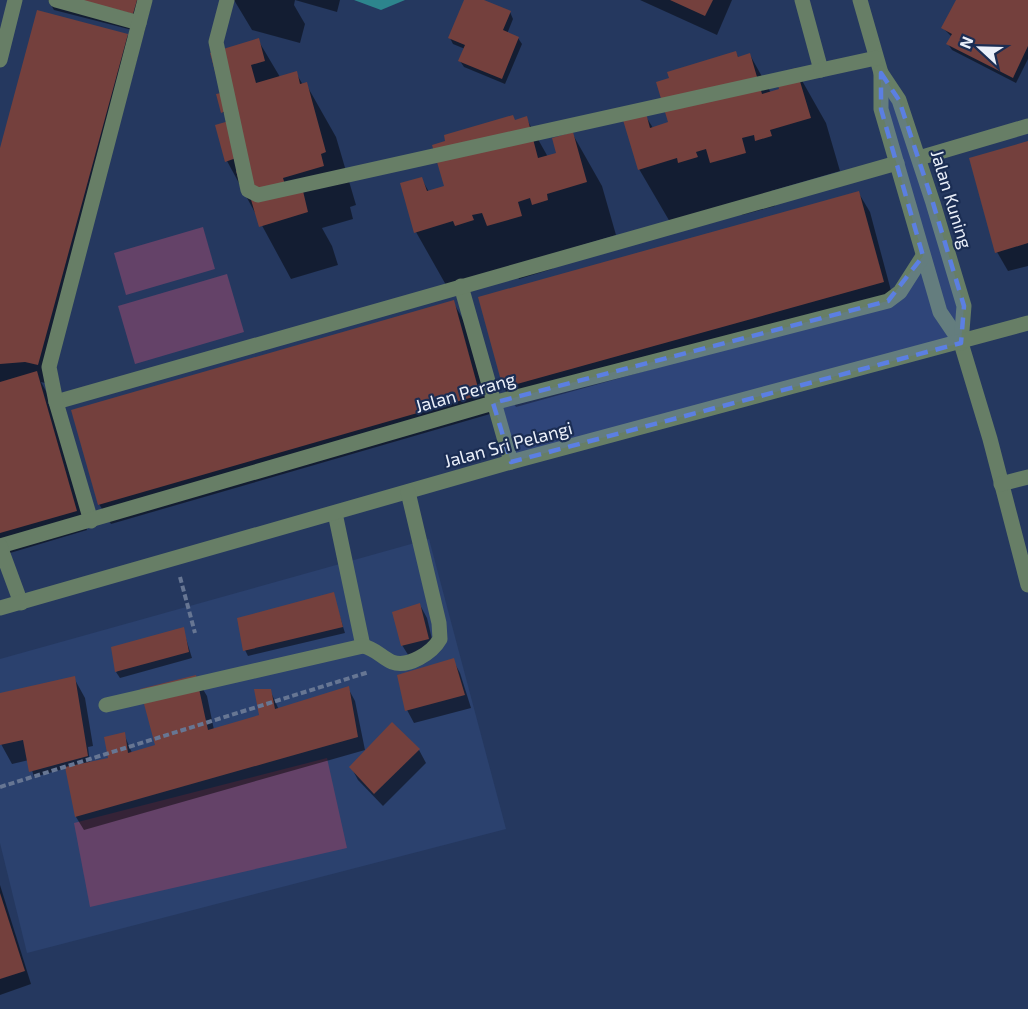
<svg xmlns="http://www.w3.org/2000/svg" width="1028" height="1009" font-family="'Exo 2',sans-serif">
<rect width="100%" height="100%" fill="#25385f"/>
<!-- built -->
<path fill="#2b416e" d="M429,539L506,829L27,953L0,843V659Z"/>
<!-- green -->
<g fill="#644268">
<path d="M203,227L215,269L126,295L114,253Z"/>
<path d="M227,274L244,332L135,364L118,306Z"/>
<path d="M327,758L347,848L90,907L74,823Z"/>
</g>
<!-- water -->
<path fill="#2d858d" d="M354,0H405L381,10Z"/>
<!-- shadow -->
<g fill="#0007">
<path d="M48,0H152L144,33L54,10Z"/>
<path d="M234,0H340L337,12L295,0L294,5L305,24L300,43L252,30Z"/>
<path d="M466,0H480L510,12L513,19L507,34L518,38L522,44L505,84L464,67L460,61L465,49L453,44L450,38Z"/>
<path d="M640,0H732L717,35Z"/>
<path d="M957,0H1028V59L1016,83L952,50L948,44L952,37L943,28Z"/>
<path d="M127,35L138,55L49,384L41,382L47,393L87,530L0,556V153Z"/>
<path d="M258,40L280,77L296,73L303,85L306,84L336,137L356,205L350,207L353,219L322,228L332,246L338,265L291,279L227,161L229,123L223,112V94Z"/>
<path d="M736,53L739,58L750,55L771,93L781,90L796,70L826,123L840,171L771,191L775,206L742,215L734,202L670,222L639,169L645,115L653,128L669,123Z"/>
<path d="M526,118L548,157L558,154L572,133L602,186L616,235L576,247L552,269L519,279L511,266L446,285L416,232L421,178L429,192L446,187L515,121Z"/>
<path d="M1028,143V266L1008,271L997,252Z"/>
<path d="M858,192L870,212L894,302L516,407L504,388L480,298Z"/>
<path d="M453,302L464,321L490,414L111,524L99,504Z"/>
<path d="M333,594L345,633L248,656L245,650Z"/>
<path d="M420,605L427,618L435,652L410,658L402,645Z"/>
<path d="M183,629L192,658L120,678L116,672Z"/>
<path d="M453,660L460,673L471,708L414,723L407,710Z"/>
<path d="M195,676L207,696L214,730L261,716L270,690L279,710L348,688L355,701L365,750L84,830L76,817L67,768L34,777L29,760L12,764L1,744L0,695L74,678L85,698L93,746L88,747L90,763L110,759L124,734L132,753L157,746Z"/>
<path d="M392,724L419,750L426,763L383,806L358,780L351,767Z"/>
<path d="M0,885L31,984L0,995Z"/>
</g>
<!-- building -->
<g fill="#74403d">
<path d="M80,0H137L133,14Z"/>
<path d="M464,0H484L511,11L503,30L519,37L502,79L458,61L465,45L448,38Z"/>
<path d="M670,0H713L705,16Z"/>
<path d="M956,0H1028V46L1013,78L946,44L952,34L941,28Z"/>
<path d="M37,10L128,34L38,365L25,362L0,364V148Z"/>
<path d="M259,38L265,61L251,65L256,83L297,71L300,84L307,82L326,152L321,154L324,166L283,178L288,195L303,191L308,212L259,227L247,186L241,187L236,171L242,169L239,157L225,162L215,125L229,121L226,111L221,113L216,94L221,93L210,53Z"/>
<path d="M736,51L738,57L750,53L762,94L779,89L775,75L796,68L811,118L770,130L772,136L755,141L754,135L742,138L746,153L710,163L706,149L696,152L698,157L678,163L677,158L638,170L623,120L646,113L650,128L668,122L656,82L669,78L667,72Z"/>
<path d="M513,115L515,120L527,116L538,158L556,153L552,138L573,132L587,182L547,194L548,200L532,205L530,198L518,202L522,216L487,226L482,213L472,215L474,220L455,226L453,221L414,233L400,183L422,177L427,191L444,186L432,145L445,141L444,135Z"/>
<path d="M1028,141V243L995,253L969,158Z"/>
<path d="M859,191L884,282L503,388L478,297Z"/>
<path d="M454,300L480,395L98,505L71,410Z"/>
<path d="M37,371L77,511L0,533V382Z"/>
<path d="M334,592L343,627L243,651L237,618Z"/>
<path d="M420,603L429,639L401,646L392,612Z"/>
<path d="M184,627L189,652L115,672L111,647Z"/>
<path d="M454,658L465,695L405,711L397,675Z"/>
<path d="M196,675L208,730L259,715L254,689H271L275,709L349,686L358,737L75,817L65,767L108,758L104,737L125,732L128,753L155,745L140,689Z"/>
<path d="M75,676L88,756L29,772L23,740L0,745V693Z"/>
<path d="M392,722L420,749L374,794L349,767Z"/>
<path d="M0,893L25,971L0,979Z"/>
</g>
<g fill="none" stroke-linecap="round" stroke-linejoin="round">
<!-- path -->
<g stroke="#677693" stroke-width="4" stroke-dasharray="6 3" stroke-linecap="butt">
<path d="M180,577L195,633"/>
<path d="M0,787L369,672"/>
</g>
<!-- minor -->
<g stroke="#677e66" stroke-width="15">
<path d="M56,0L139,23"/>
<path d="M227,0L216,42L248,190L258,195L821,70L802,0"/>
<path d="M860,0L881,73V109L940,312L961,343L990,439L1028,585"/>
<path d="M0,60L15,0"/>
<path d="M821,70L876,58"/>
<path d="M881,73L899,100L933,203L964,306L961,343"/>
<path d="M919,158L1028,126"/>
<path d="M461,286L511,462"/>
<path d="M56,402L897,163"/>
<path d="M1001,484L1028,477"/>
<path d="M335,513L363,646"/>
<path d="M91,521L56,402L49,367L145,0"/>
<path d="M0,546L493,403L888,301L900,292L923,256"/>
<path d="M0,546L21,603"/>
<path d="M0,608L511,462L1028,323"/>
<path d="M106,705L363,646C376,649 381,657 392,662C408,668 432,653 440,639L439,623L408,492"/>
</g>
</g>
<!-- marked area -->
<path fill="#5b7fe2" fill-opacity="0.2" stroke="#5b7fe2" stroke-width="4.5" stroke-dasharray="12 8" stroke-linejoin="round" d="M881,73L899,100L933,203L964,306L961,343L511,462L493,403L888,301L923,256L881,109Z"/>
<g text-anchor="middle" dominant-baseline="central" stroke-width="4.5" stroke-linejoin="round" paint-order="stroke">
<!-- street labels -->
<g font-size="18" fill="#ebf0fa" stroke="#1b2d53">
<text transform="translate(952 199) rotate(73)">Jalan Kuning</text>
<text transform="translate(465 392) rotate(-16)">Jalan Perang</text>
<text transform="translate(508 444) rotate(-15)">Jalan Sri Pelangi</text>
</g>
</g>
<!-- north arrow -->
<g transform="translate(980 48) rotate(292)" stroke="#1b2d53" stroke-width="4.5" paint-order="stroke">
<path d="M0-4.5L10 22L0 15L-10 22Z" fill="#ebf0fa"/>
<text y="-9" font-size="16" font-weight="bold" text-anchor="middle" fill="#ebf0fa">N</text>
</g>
</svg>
